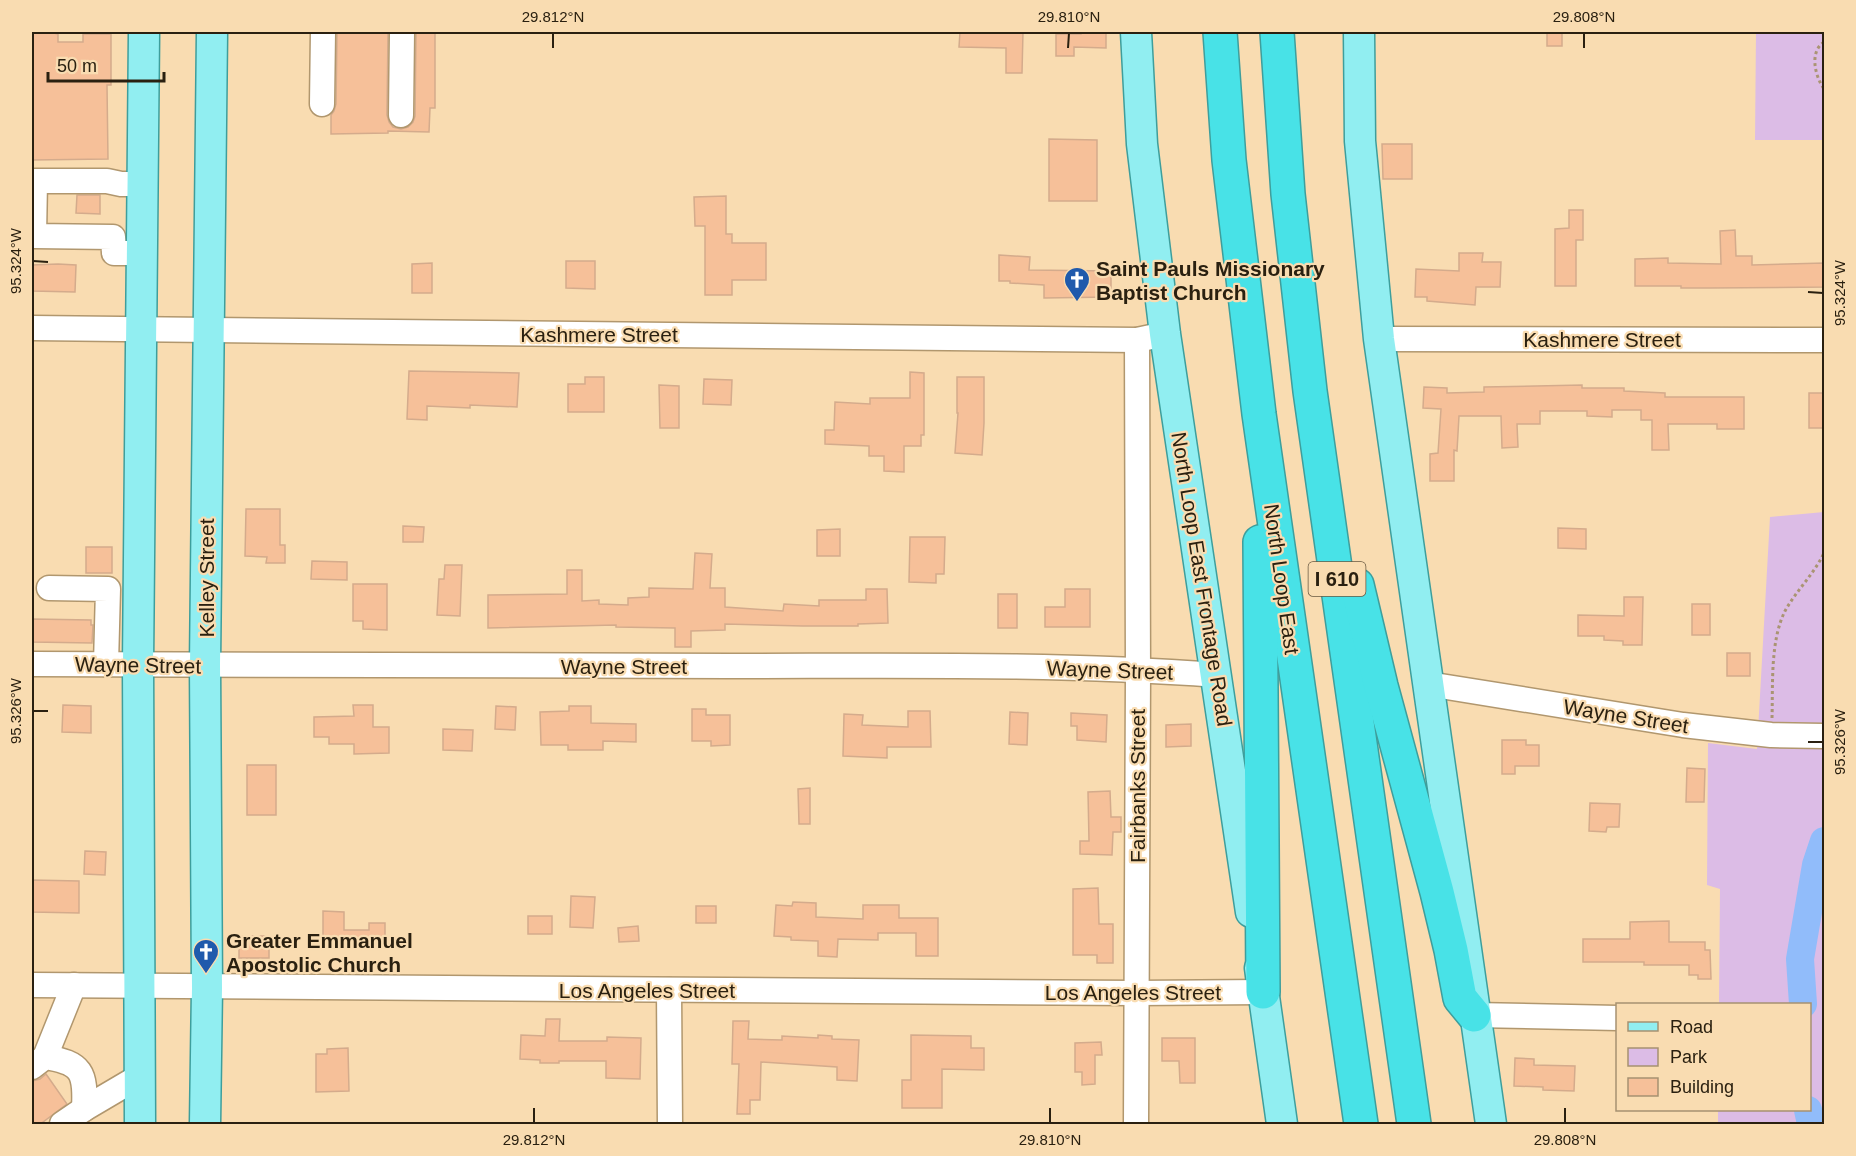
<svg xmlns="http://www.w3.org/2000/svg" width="1856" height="1156" font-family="Helvetica,sans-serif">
<rect width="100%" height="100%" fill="#f9dcb1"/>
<!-- green -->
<g fill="#dcbce6">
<path d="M1756,32H1824V140H1755Z"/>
<path d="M1824,512V1124H1718V1110H1810V1004H1719L1720,889L1707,885L1708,743L1757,749L1770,517Z"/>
</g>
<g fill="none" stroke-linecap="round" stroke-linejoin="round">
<!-- river -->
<g stroke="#91bcfa" stroke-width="28">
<path d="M1803,1004L1800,959L1816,865L1824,841"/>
<path d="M1808,1110L1811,1124"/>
</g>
</g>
<!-- building -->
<g fill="#f6c099" stroke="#d4ab8c" stroke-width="1.5">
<path d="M32,32H53V33L58,34V42H83V34H111V85H107L108,159L32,160Z"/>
<path d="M337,32H388L387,115L389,122L393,127L401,129L408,127L413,122L415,116L416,32H435V108H430L429,132L388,131V133L331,134V115L334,111L336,104Z"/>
<path d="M960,32H1023L1022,73H1006V48L959,47Z"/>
<path d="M1081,32H1106V48L1074,47V56H1056V34H1081Z"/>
<rect x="1547" y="32" width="15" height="14"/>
<path d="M1049,139L1097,140V201H1049Z"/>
<path d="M1382,144H1412V179H1383Z"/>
<path d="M77,195H100V214L76,213Z"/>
<path d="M726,196V234H732V243H766V280H732V295H705V226H695L694,197Z"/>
<path d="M1569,210H1583V240H1576V286H1555V229L1569,228Z"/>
<path d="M1735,230L1736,256H1752V265L1824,263V287L1710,288H1681V286H1635V259L1668,258V263L1721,264L1720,231Z"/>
<path d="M1459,253H1483L1482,262H1501L1500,287H1476L1475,305L1427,301V297H1415L1416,269L1459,271Z"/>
<path d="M999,255L1030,257L1029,270L1111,271V297L1044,298V285L1010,283V281H999Z"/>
<path d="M566,261H595V289L566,288Z"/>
<path d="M432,263V293H412V264Z"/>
<path d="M58,264L76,265L75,292L32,291V265Z"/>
<path d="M409,371L519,373L517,407L470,405V408L427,406V420L407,419Z"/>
<path d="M910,372L924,373V435H921V446H904V472L884,471V456H869V446L825,444V430H834L835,402L870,404V398H910Z"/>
<path d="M585,377H604V412H568V384H585Z"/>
<path d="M957,377H984V423L982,455L955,453L958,413H957Z"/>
<path d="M704,379L732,380L731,405L703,404Z"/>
<path d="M659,385L679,386V428H660Z"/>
<path d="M1582,385V388H1624V391L1665,393V397H1744V429H1717V424H1668L1669,450H1652V420H1641V410H1612V417L1587,416V411H1540V424H1517L1518,447L1502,448L1501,416H1459L1457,451L1454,450V481H1430V454L1438,453L1441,409L1423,408L1424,387L1447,388V393L1484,392V387Z"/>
<rect x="1809" y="393" width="15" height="35"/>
<path d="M246,509H280V545H285V563H266L267,557L245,556Z"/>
<path d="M403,526L424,527L423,542H403Z"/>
<path d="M1558,528L1586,529V549L1558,548Z"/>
<path d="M840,529V556H817V530Z"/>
<path d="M910,537H945L944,574H936V583L909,582Z"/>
<rect x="86" y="547" width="26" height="26"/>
<path d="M695,553L712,554L710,588H725V607L783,611L784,604L819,606V600H866V589H887L888,623L858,624V626H803L725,624V630L691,631V647H675V628L616,627V625L488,628V595L567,594V570H582V601L599,600V604L628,605V598L649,597V588L693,589Z"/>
<path d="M312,561L347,562V580L311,579Z"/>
<path d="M445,565H462L460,616L437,615L439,579H444Z"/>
<path d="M353,584H387V630L363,629V621H353Z"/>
<path d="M1065,589H1090V627H1045V607H1065Z"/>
<rect x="998" y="594" width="19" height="34"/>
<path d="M1624,597H1643L1642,645H1623V641L1604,640V636H1578V615L1624,616Z"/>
<rect x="1692" y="604" width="18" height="31"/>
<path d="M32,619L91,620V625H93L92,643L32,642Z"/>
<rect x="1727" y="653" width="23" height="23"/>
<path d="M63,705L91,706V733L62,732Z"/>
<path d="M353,705H373V727H389V753L354,754V744H329V737H314V717L354,716Z"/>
<path d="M496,706L516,707L515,730L495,729Z"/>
<path d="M569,706H591V723L636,724V742L603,741V750H568V745H541L540,712L569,711Z"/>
<path d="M692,709H706V715H730V745L711,746V741H692Z"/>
<path d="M908,711H930L931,747H887V758L843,756L844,714L863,715L862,725L908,727Z"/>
<path d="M1010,712L1028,713L1027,745L1009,744Z"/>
<path d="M1071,713L1107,715L1106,742L1077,740V726H1071Z"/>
<path d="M1191,724V746L1166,747V725Z"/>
<path d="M443,729L473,730L472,751L443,750Z"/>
<path d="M1502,740H1526V745H1539V766H1515V774H1502Z"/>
<rect x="247" y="765" width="29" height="50"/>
<path d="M1687,768L1705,769L1704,802H1686Z"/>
<path d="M810,788V824H799L798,789Z"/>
<path d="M1110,791L1111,817H1121V832H1113L1112,855L1080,854V841H1089L1088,792Z"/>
<path d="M1590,803L1620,804L1619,827H1607L1606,832L1589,831Z"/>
<path d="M85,851L106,852L105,875L84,874Z"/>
<path d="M32,880L79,881V913L32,912Z"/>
<path d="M1098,888L1099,924H1113V963H1097V955H1073V889Z"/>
<path d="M571,896L595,897L593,928L570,927Z"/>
<path d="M793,902L816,903V917L863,919V905H899V918H938V956H916V933H878V940L838,939L837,957L818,956V941L791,940V937L774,936L776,905L792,906Z"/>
<rect x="696" y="906" width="20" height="17"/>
<path d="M323,911L344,912V930H369V923H385V947H355V944L323,943Z"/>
<rect x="528" y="916" width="24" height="18"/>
<path d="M1669,921V942H1705V950H1710L1711,979H1698V975H1689V965H1644V962H1583V939H1630V922Z"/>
<path d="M638,926L639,941L619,942L618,928Z"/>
<rect x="239" y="936" width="30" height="22"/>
<path d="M546,1019H560L559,1041H607V1037L641,1038L640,1079L606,1078V1061H559V1063H540V1060L520,1059L521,1035L545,1036Z"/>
<path d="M733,1021H749L748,1039L782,1040V1036L818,1038V1035L832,1036V1039L859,1040L857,1081L837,1080V1067L761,1062L760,1100H750V1114H737L739,1064H732Z"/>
<path d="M911,1035L971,1036V1048H984V1070L942,1069V1108H902V1080H911Z"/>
<path d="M1162,1038H1195V1083H1180L1179,1061H1162Z"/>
<path d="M1101,1042L1102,1055H1095V1084L1082,1085V1072H1075V1043Z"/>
<path d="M348,1048L349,1091L316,1092V1054H327V1049Z"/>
<path d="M1515,1058L1534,1059V1065L1575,1066L1574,1091L1543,1090V1087L1514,1086Z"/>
<path d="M46,1074L67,1104L39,1125H32V1081L40,1079Z"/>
</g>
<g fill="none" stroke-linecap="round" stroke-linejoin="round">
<defs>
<g id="minor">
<path d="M322,104L323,32"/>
<path d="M401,115L402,32"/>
<path d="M141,253H114L113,237L34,236L35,181H107L121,184H142"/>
<path d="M32,328L1137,340L1165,334"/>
<path d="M1379,339L1824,340"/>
<path d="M49,588L108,589L106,664"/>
<path d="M32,664C264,665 496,666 729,666C891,666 1055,663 1217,675"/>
<path d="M1428,684L1683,725L1771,735L1824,736"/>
<path d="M32,985L1136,993L1263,992"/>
<path d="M669,990L670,1124"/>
<path d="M1474,1015L1618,1018"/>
<path d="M45,1057L74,985"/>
<path d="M32,1067L45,1057C82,1063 86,1072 84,1109"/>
<path d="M62,1124L84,1109L140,1076"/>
<path d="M1136,1124L1138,674L1137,340"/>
</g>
<g id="major">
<path d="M1136,32L1142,144L1165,334L1251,912"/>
<path d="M1359,32L1360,141L1379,339L1491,1124"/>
<path d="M1260,968L1282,1124"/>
<path d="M140,1124L138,664L144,32"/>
<path d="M205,1124L207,988L205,665L212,32"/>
</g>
<g id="highway">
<path d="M1220,32L1229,160L1259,414L1361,1124"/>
<path d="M1277,32L1288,194L1310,391L1414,1124"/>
<path d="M1260,542L1263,992"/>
<path d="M1357,585L1381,686L1437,892L1451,950L1460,998L1474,1015"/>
</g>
</defs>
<!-- minor casing -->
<use href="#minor" stroke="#b1976e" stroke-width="27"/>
<!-- major casing -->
<use href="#major" stroke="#3e9e9c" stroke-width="33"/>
<!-- highway casing -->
<use href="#highway" stroke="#3e9e9c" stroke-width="36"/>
<!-- path -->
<g stroke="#aa9473" stroke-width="3" stroke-dasharray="3 3" stroke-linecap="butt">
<path d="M1823,32L1824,36"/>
<path d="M1824,42C1809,52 1815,76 1824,89"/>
<path d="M1772,718C1773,685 1770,641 1785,611C1796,591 1814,574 1824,553"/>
</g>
<!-- minor -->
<use href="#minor" stroke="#fff" stroke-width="24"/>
<!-- major -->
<use href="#major" stroke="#91eef1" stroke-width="30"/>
<!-- highway -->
<use href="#highway" stroke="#48e2e7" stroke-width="33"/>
</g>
<!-- ticks -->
<path fill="none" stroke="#2a2010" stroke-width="2" d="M553,48V33M1068,48L1069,33M1584,48V33M33,261L48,262M1808,292L1823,293M33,711H48M1808,742H1823M534,1123V1108M1050,1123V1108M1565,1123V1108"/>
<!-- icons -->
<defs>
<symbol id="church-pin" viewBox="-11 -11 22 30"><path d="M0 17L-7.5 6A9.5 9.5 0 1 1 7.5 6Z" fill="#205aac" stroke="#f9dcb1"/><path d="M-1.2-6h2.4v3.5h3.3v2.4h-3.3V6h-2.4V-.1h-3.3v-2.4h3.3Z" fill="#fff"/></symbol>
</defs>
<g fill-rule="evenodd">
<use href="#church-pin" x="1062" y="265" width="30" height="40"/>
<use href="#church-pin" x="191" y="937" width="30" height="40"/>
</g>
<g text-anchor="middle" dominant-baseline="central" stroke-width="4.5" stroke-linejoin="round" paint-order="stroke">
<!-- shield labels -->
<rect fill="#f9dcb1" stroke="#685840" stroke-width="1.5" x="1308.5" y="562" width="57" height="34" rx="4.5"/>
<g font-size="20" font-weight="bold" fill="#2a2010">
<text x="1337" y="579">I 610</text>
</g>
<!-- poi labels -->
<g font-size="21" font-weight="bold" fill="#2a2010" stroke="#f9dcb1" text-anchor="start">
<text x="1096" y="268">Saint Pauls Missionary<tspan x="1096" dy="24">Baptist Church</tspan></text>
<text x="226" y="940">Greater Emmanuel<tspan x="226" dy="24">Apostolic Church</tspan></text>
</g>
<!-- street labels -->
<g font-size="21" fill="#2a2010" stroke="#f9dcb1">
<text x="599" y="334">Kashmere Street</text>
<text x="1602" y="339">Kashmere Street</text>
<text transform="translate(206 578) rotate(-90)">Kelley Street</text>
<text transform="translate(1202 579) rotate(81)">North Loop East Frontage Road</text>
<text transform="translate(1282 579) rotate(82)">North Loop East</text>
<text transform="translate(138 665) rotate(1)">Wayne Street</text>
<text x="624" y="666">Wayne Street</text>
<text transform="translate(1110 670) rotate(2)">Wayne Street</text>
<text transform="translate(1626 716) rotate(9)">Wayne Street</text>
<text transform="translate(1137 786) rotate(-90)">Fairbanks Street</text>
<text x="647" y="990">Los Angeles Street</text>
<text x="1133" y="992">Los Angeles Street</text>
</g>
</g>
<!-- border -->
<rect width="1856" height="1156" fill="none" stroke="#f9dcb1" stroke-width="66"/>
<!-- legend -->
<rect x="1616" y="1003" width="195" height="108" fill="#f9dcb1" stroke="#a69171" stroke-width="1.5"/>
<rect x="1628" y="1022" width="30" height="9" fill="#91eef1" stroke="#a69171" stroke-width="1.5"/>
<text x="1670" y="1033" font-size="18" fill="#2a2010">Road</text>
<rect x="1628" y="1048" width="30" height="18" fill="#dcbce6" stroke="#a69171" stroke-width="1.5"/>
<text x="1670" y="1063" font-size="18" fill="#2a2010">Park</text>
<rect x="1628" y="1078" width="30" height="18" fill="#f6c099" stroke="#a69171" stroke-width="1.5"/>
<text x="1670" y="1093" font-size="18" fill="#2a2010">Building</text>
<!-- scale -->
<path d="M48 72v9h116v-9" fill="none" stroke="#2a2010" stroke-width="3"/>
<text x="57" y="72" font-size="18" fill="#2a2010" stroke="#f9dcb1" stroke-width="4.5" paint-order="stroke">50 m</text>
<rect x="33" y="33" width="1790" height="1090" fill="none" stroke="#2a2010" stroke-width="2"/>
<g font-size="15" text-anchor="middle" fill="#2a2010">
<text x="553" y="22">29.812°N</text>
<text x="1069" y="22">29.810°N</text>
<text x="1584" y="22">29.808°N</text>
<text transform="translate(16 261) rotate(-90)" y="5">95.324°W</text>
<text transform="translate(1840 293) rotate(-90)" y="5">95.324°W</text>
<text transform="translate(16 711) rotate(-90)" y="5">95.326°W</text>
<text transform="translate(1840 742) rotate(-90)" y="5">95.326°W</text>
<text x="534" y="1145">29.812°N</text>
<text x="1050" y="1145">29.810°N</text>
<text x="1565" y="1145">29.808°N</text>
</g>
</svg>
